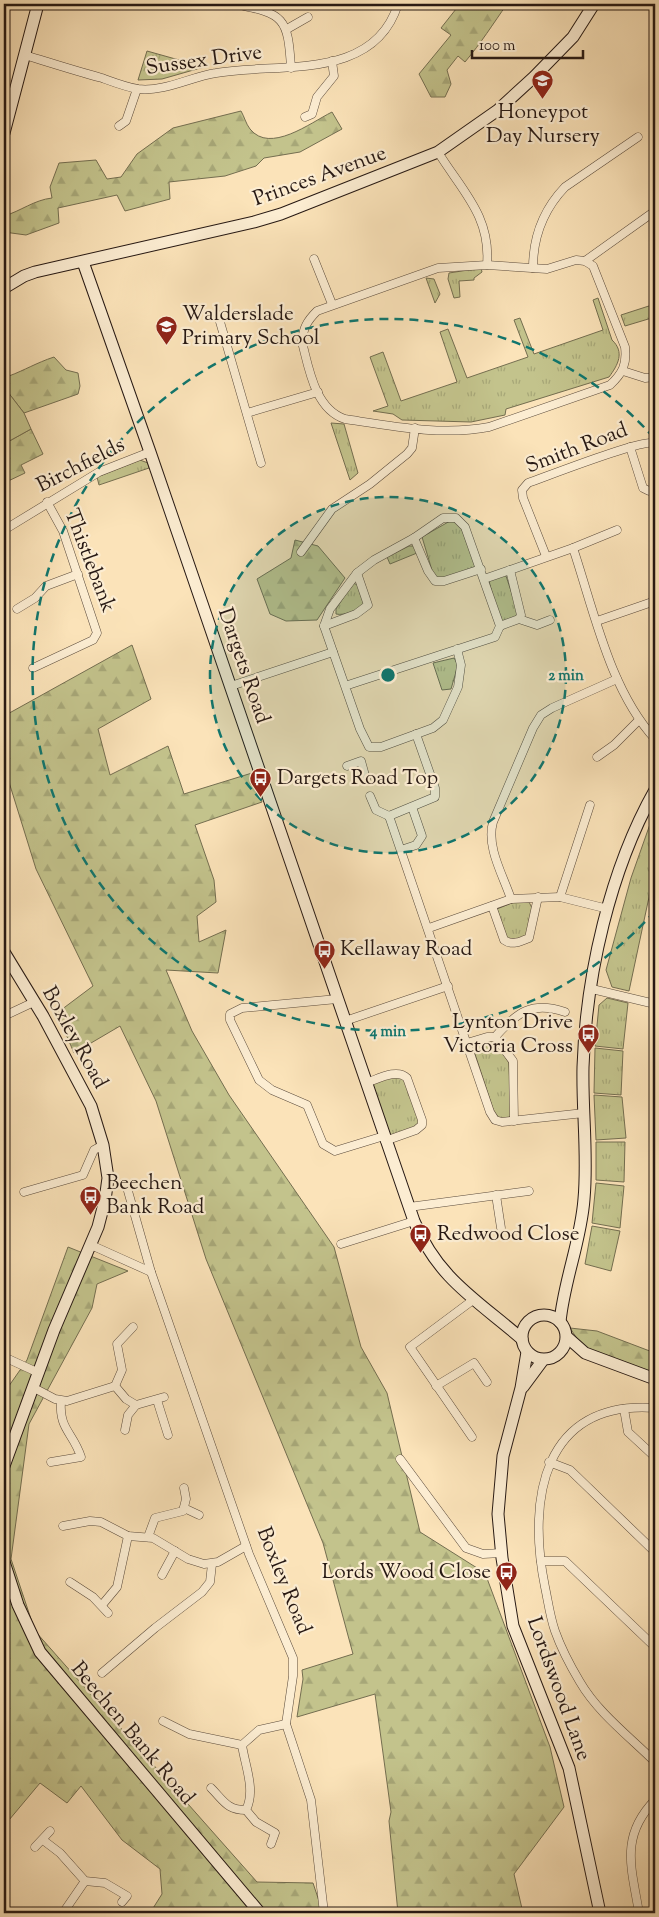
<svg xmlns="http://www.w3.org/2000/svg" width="659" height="1917" font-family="'Sorts Mill Goudy',serif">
<defs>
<pattern id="grass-tufts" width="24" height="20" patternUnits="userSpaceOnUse" patternTransform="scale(1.25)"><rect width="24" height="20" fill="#c3c38c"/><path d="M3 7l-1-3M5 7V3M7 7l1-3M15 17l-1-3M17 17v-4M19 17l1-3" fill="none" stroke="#a7a778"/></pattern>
<pattern id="forest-firs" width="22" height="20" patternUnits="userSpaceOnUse" patternTransform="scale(1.25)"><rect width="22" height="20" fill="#c3c38c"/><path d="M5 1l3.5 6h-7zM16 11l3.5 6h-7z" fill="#a7a778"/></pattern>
</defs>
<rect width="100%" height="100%" fill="#fbe3b9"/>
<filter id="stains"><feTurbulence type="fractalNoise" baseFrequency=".004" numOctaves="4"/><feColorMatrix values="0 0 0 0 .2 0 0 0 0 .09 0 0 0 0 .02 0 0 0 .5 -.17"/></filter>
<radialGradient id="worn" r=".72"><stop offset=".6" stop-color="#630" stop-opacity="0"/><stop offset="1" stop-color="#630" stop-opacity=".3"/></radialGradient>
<!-- grass -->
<g fill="url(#grass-tufts)" stroke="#746e50">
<path d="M147,51L204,67L162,79L138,80Z"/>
<path d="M481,268L482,272L474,278V280L459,281L460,297L454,298L448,279L449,273Z"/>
<path d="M426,278L434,279L440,294L435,303Z"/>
<path d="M598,298L612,340C625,352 618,365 609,377L506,409L505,415L471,422L402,420L393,414L373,411L388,406L370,357L383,352L401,401L457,382L440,332L448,329L467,378L528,357L514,320L520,318L534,354L603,330L593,300Z"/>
<path d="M655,304V317L625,326L621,315Z"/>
<path d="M331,423L344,424L358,473L350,480Z"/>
<path d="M140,460L148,463L149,468L99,485L97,477Z"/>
<path d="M450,521L456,522L461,527L475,565L473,569L444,579L434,577L422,537Z"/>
<path d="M409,546H414L417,553L390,564L387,557Z"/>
<path d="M503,575L506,576L519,615L504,622L499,620L489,581L491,578Z"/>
<path d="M353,583L360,586L365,604C359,610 344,616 336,614V609Z"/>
<path d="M454,658L458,665L451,689L442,690L433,663Z"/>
<path d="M655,810V882L652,883L629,991L612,987L606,970L631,878Z"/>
<path d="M514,902H529L532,908L526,937L515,939L507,938L497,909Z"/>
<path d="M607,998L628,1003L623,1049L595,1046L599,1005Z"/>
<path d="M486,1041L496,1043L509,1063L511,1115L508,1118L500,1119L494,1112L474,1051L475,1045Z"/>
<path d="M595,1048L623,1051L621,1095L594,1093Z"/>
<path d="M404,1075L422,1125L385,1141L366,1083Z"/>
<path d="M594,1095L622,1097L626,1138L596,1140Z"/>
<path d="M596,1142H625L624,1182L596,1180Z"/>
<path d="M596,1183L624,1186L620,1228L592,1223Z"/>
<path d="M592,1226L620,1231L611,1271L585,1264Z"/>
</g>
<!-- forest -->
<g fill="url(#forest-firs)" stroke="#746e50">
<path d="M460,4H507C493,24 481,43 465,62L458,56L447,70L451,84L445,97H431L419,74L451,35L441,28Z"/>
<path d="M241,111C244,116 246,124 250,129C270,154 310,123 332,112L342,129L300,152L264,158L256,166L225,176L169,182L170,199L125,211L117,195L58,208L59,223L26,235L4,232V216C21,211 34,200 52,198L50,187L59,163L96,160L107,179L121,177L137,154L173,128Z"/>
<path d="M54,357L66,370L78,373L80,386L78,394L24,413L4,387V373L9,376C25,370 36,363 54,357Z"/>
<path d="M31,429L43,454L21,465L25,473L4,483V444Z"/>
<path d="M295,540L318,546L345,578L317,620L286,621L270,614L257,579L291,558Z"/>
<path d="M132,645L151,699L98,729L110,775L168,746L184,794L252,773L262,802L195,825L214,880L216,902L197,916L199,942L226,930L218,973L166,970L192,1031L229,1095L334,1247L361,1347L387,1393L420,1532L485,1573L550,1747L564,1807L514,1874L523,1913H398L389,1821L391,1812L375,1694L297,1717L303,1679L302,1670L353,1654L323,1543L206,1259L156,1101L120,1026L74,1053L57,1013L93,986L36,869L4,766V716Z"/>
<path d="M68,1247L128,1271L97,1284L92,1308L29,1424L11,1559L35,1631L257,1882L313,1883L323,1913H150L162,1894L160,1869L122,1840L81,1786L67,1803L40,1783L4,1826V1393L27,1360Z"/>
<path d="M570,1328L597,1331L655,1353V1375L582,1346Z"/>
</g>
<!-- park -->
<path fill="#c3c38c" stroke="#746e50" d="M4,387L24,413L31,429L4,444Z"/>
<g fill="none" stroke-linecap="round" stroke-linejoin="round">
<defs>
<g id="street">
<path d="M235,4C284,14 288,17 291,68"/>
<path d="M287,29L308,17"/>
<path d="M25,55C51,63 76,71 102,78C113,82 126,87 138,89C165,92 190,77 216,73C278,62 374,82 398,4"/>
<path d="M305,117L312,114L317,97L334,76L332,61"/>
<path d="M119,126L126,121L137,89"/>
<path d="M438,152C462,191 491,216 487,265"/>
<path d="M314,259L332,304"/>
<path d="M576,260L585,261L593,266L625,347C627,364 623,373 610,385L489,427C442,436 391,426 345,419C315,409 309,369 302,342C303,328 307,321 317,311L438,268L487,265L547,269Z"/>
<path d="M585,261L655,211"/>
<path d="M533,268C533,237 544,209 565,187L638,137"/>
<path d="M218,315L261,463"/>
<path d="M623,371L645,378L655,377"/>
<path d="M247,413L318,392"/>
<path d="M630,447L643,488L649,491L655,489"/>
<path d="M4,530L99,472L150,452"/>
<path d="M414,538L428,571L435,581H444L481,569"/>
<path d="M573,548L617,530"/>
<path d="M301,552L332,509L370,484L407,454L412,448L415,428"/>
<path d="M546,556L523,498L522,490L528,483C548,476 642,439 655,443"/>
<path d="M484,579L573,548C594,611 610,690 655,739"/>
<path d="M17,609L35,598L46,586L78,574"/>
<path d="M519,619L537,625L550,620"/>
<path d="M597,621L655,601"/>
<path d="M324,626L356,614L368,605L357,573"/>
<path d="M500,626L519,619L521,615L510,570"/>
<path d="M33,668L93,640L97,633L63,531L47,502"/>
<path d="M231,686L333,652"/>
<path d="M345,686L495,637L500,626L465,527L456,518H443L414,538L374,560L357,573L330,609L324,626L360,729L369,747H381L433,728L443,720L458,687L461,665L457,649"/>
<path d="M416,734L435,788V797L389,816L490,1112L495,1120L502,1122L584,1113"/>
<path d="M597,757L614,745L638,721"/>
<path d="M347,766L361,761L366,779"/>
<path d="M370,796L376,810L389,816"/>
<path d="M401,850L416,845L422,836L412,807"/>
<path d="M560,897L590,805"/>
<path d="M511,899C503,875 486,847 493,822L533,728L541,715L552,708L617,679"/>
<path d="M492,906L504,940C512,946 522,941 529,938L538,897"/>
<path d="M429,928L511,899L560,897L608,909"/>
<path d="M592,989L655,1004"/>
<path d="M337,999L242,1008L230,1014V1020L259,1080L272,1090L307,1105L323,1144L335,1151L384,1136"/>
<path d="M4,1016L34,1002"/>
<path d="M345,1021L448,986"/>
<path d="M495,1037C517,1012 532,1001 565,1012"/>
<path d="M467,1043L487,1037H495L513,1061L514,1121"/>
<path d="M366,1083C378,1079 397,1068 407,1078L422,1120V1125L416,1130L385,1141"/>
<path d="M126,1184L151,1272"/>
<path d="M24,1192L83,1175L94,1150L103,1145"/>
<path d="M496,1195L501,1228"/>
<path d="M409,1207L529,1191"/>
<path d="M341,1244L414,1221"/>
<path d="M91,1245L151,1272L249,1554L293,1658V1676L286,1724L311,1800L324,1913"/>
<path d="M4,1357L39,1373"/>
<path d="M115,1386L126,1399L136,1405L164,1397"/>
<path d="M436,1386L474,1363L487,1382"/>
<path d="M34,1388L55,1399L67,1401L115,1386L122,1370L117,1344L133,1327"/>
<path d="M157,1400L168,1435"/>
<path d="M655,1408C543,1400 527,1499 545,1587C548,1601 550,1617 555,1631C561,1648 571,1667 580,1682C598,1713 630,1737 655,1762"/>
<path d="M624,1409L628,1432L655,1457"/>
<path d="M125,1430L128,1415L136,1405"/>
<path d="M472,1437L410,1347L473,1300"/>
<path d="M400,1459L466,1548L483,1554L502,1553"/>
<path d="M51,1462L81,1457C73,1432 59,1430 61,1401"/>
<path d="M549,1462L570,1470L655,1552"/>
<path d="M184,1508L199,1515"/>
<path d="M63,1526L90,1521L101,1522L128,1536L153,1538L188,1559L204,1564L218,1562L246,1546"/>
<path d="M148,1537L155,1518L183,1511L186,1499L184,1488"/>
<path d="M541,1561H565L655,1647"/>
<path d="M162,1575L175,1551"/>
<path d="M70,1582L93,1597L108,1613"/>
<path d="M102,1605L117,1587L128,1536"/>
<path d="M102,1673L155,1628L202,1592L210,1582L212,1564"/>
<path d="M163,1721L189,1734L242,1745L259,1730L286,1724"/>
<path d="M242,1745C245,1766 256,1790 246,1810L256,1822L275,1833L271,1844"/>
<path d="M211,1788C224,1801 227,1810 246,1810"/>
<path d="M43,1840L60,1853L85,1881L105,1883L127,1896L122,1902"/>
<path d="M35,1847L50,1831"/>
<path d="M63,1913L85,1881"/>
<path d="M639,1913C632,1869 619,1837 655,1800"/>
</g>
<g id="secondary">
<path d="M4,133L38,4"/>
<path d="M83,262L150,452L414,1221C438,1279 477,1300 522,1339"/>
<path d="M4,288L24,276L35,272L254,222L281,214L438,152L498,110L534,77L573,37L594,4"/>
<path d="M4,952L43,1016L91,1106L103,1145L108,1178L105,1200L98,1227L54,1330L4,1466"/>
<circle cx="544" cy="1337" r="22"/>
<path d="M560,1322C564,1280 581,1241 584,1199C588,1155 582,1111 583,1067C586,975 610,870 655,790"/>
<path d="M567,1337L585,1353L655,1379"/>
<path d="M527,1352L521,1388L503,1456L498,1514L502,1558L513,1626L569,1768L600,1913"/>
<path d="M523,1387L543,1360"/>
<path d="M4,1562L18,1605L40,1652L260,1913"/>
</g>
</defs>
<!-- street casing -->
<use href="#street" stroke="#5b4b3c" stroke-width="9"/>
<!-- secondary casing -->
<use href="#secondary" stroke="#261813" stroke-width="13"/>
<!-- street -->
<use href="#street" stroke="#fcedd2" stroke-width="8"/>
<!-- secondary -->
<use href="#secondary" stroke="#fcedd2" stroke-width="11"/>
</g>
<!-- distance rings -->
<circle cx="388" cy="675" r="178" fill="#0f766e" fill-opacity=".12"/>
<g fill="none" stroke="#0f766e" stroke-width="2.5" stroke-dasharray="9 6">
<circle cx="388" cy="675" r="178"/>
<path d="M655 911A356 356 0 1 1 655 439"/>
</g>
<!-- icons -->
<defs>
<symbol id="school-pin" viewBox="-11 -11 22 30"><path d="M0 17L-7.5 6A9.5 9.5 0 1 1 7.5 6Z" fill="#8f2418" stroke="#fcedd2"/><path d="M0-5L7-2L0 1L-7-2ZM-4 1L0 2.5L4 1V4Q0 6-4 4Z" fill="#fff"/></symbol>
<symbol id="bus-pin" viewBox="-11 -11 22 30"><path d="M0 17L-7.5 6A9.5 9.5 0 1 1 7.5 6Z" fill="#8f2418" stroke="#fcedd2"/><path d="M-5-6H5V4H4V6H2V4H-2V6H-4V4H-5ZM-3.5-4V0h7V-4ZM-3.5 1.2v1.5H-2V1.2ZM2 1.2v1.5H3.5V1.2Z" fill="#fff"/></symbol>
</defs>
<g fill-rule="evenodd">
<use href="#school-pin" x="530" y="68" width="25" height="34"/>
<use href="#school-pin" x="154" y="314" width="25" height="34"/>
<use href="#bus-pin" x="248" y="766" width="25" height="34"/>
<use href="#bus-pin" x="312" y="938" width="25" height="34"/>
<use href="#bus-pin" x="576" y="1022" width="25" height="34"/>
<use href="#bus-pin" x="78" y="1184" width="25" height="34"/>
<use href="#bus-pin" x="408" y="1222" width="25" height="34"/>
<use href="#bus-pin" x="494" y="1560" width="25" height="34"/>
</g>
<g text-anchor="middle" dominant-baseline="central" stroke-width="4.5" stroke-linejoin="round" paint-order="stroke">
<!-- street labels -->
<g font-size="21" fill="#261813" stroke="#fcedd2">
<text transform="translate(204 61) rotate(-8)">Sussex Drive</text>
<text transform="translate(320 177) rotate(-20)">Princes Avenue</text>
<text transform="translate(577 449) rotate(-21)">Smith Road</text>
<text transform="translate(81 466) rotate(-27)">Birchfields</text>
<text transform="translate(89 561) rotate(69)">Thistlebank</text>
<text transform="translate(243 666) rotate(71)">Dargets Road</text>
<text transform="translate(74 1038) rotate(61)">Boxley Road</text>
<text transform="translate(283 1581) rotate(68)">Boxley Road</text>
<text transform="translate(558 1689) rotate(70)">Lordswood Lane</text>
<text transform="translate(132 1734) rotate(50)">Beechen Bank Road</text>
</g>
<!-- poi labels -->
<g font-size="21" fill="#261813" stroke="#fcedd2" text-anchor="start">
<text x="543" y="113" text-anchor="middle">Honeypot<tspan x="543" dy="24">Day Nursery</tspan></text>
<text x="182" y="315">Walderslade<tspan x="182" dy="24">Primary School</tspan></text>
<text x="277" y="779">Dargets Road Top</text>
<text x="340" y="950">Kellaway Road</text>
<text x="573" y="1023" text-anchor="end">Lynton Drive<tspan x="573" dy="24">Victoria Cross</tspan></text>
<text x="106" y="1184">Beechen<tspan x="106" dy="24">Bank Road</tspan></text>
<text x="437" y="1235">Redwood Close</text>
<text x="491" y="1573" text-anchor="end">Lords Wood Close</text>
</g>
</g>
<circle cx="388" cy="675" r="8" fill="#0f766e" stroke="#fcedd2" stroke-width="2.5"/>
<g font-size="15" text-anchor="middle" font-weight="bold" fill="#0f766e" stroke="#fcedd2" stroke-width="4.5" stroke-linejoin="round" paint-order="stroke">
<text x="566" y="680">2 min</text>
<text x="388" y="1036">4 min</text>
</g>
<!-- margin -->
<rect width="659" height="1917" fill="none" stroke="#fbe3b9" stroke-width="20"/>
<rect x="5" y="5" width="649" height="1907" fill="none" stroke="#261813" stroke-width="2.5"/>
<rect x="10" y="10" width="639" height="1897" fill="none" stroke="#261813"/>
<!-- scale -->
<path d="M472 50v8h111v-8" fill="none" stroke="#261813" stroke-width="2.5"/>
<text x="479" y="50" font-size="15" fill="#261813" stroke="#fcedd2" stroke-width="4" paint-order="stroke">100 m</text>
<rect width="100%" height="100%" filter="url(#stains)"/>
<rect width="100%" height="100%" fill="url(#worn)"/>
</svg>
